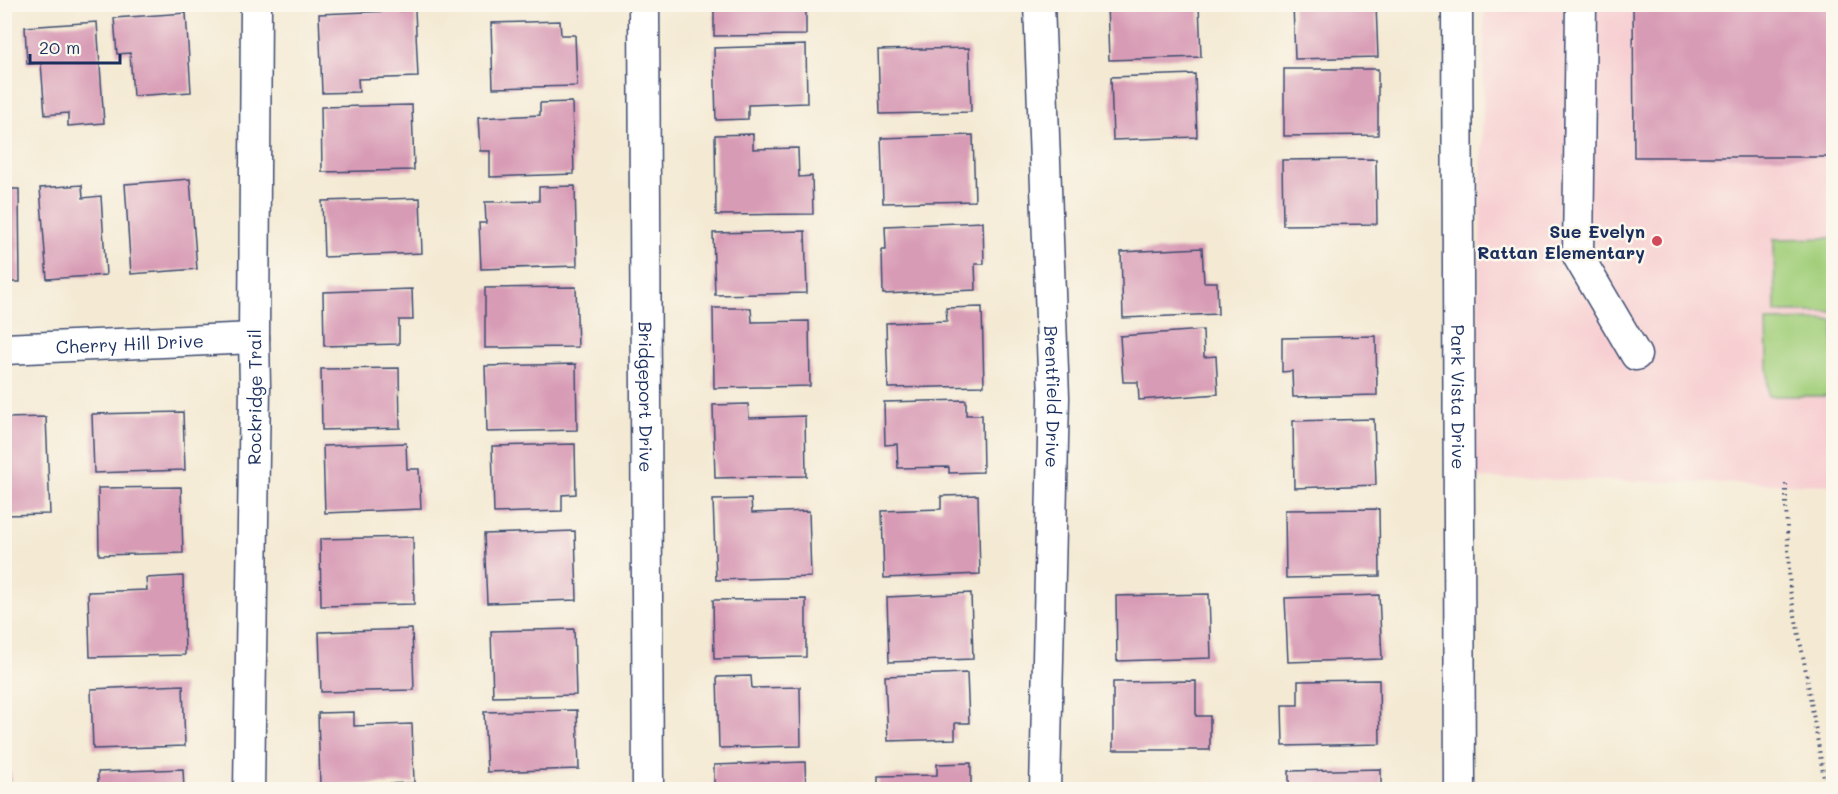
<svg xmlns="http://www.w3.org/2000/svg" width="1838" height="794" font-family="Mali,sans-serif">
<rect width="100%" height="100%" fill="#fbf7ec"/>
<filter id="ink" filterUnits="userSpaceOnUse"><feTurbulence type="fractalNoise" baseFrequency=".0167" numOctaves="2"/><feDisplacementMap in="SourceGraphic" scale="12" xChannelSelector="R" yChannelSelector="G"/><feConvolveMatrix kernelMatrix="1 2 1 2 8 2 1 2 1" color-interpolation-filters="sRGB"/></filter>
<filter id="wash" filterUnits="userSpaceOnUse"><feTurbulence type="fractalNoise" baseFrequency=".008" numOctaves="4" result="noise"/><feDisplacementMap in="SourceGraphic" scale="24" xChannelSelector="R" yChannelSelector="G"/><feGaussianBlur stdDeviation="1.35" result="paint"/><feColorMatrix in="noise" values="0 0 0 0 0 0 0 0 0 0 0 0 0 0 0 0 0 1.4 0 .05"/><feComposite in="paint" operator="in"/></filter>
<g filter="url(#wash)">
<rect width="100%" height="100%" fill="#f4ead4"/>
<!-- built -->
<path fill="#f7cfd2" d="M1485,5H1833V485L1475,478Z"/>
<!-- green -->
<g fill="#a3cf7c" stroke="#5f7f6d" stroke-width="1.5">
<path d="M1833,238V312H1775L1774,239Z"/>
<path d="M1833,320V396H1768L1766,321Z"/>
</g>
<g id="blocks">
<!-- building -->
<g fill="#d89bb5">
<path d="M714,4H806V35L714,36Z"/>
<path d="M1107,4H1199L1201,57L1109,60Z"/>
<path d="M1293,4H1376L1378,57L1295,59Z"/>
<path d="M1633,4H1834V157H1634Z"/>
<path d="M415,10L418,77L358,79L359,92L322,93L319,14Z"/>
<path d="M186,13L191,92L133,96L130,53L117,54L114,18Z"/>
<path d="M560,21L561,35H575L577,86L493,88L491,23Z"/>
<path d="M97,22L104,123L68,126V113L45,115L41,63L27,64L25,27Z"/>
<path d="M806,45L807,103L748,105V119L716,120L714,48Z"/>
<path d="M969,48L971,112L880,114L878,50Z"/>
<path d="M1284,69H1378V135L1284,136Z"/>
<path d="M1195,74L1197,137L1113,140L1111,77Z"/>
<path d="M572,102L574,174L490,177V151H480L478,118L540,115V103Z"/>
<path d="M412,105L414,170L322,172L321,107Z"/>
<path d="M753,134V149L798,148L799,177L812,176L813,214L716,215L715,135Z"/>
<path d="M973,135L975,201L883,203L881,138Z"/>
<path d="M1376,159L1377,224L1283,225L1282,160Z"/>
<path d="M190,179L197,269L131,274L125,184Z"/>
<path d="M82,185L83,198L101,196L106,275L47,279L40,188Z"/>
<path d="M575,186L577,266L481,269L479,223H486L485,202L539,201V187Z"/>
<path d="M4,189H19L20,282H4Z"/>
<path d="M420,198L422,253L324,257L322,201Z"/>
<path d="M983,222L984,264H975L976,290L883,294L882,250H886L885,226Z"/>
<path d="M805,231L807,293L715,295L713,233Z"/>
<path d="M1202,248L1204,282H1217L1218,314L1123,318L1121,252Z"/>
<path d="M576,287L578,347L485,348V288Z"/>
<path d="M412,289L413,320H399V344L324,346L323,292Z"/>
<path d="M982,307L984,386L888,388L886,323L947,321L946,308Z"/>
<path d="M713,308H751L752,322L809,321L810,386L714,388Z"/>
<path d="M1203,330L1204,357L1216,356L1218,394L1139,400L1138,382H1123L1120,336Z"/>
<path d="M1376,336L1377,395L1293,397L1292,371L1282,372V338Z"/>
<path d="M576,364L577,430L487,432L485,366Z"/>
<path d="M399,368L400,428L322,430L321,369Z"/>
<path d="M966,400V415H982L983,472L949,473V467L898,468L897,444L885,445L884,402Z"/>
<path d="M748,404L749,418L805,416L806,476L715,478L713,405Z"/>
<path d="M183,412L185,470L94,473L92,414Z"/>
<path d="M46,417L50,514L4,515V418Z"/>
<path d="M1374,419L1376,485L1294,488L1293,421Z"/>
<path d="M406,443L407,469H419L421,509L325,513L323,446Z"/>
<path d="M575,444L576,494L562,495V511L494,513L492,446Z"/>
<path d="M181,487L183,553L99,555L98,488Z"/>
<path d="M978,495L980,574L884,578L882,511L941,509V496Z"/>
<path d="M751,499L752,513L809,511L811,577L716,580L713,500Z"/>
<path d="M1379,509L1380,576L1286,578L1285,510Z"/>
<path d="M575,531L577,600L487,603L484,534Z"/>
<path d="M413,537L414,604L321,606L320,539Z"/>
<path d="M183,576L185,655L90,657L88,592L147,590L146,578Z"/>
<path d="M971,593L973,659L889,662L887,597Z"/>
<path d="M1209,594L1211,658L1117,661L1116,596Z"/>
<path d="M1379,595L1382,659L1288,662L1285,598Z"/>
<path d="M806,599V657L714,659L713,600Z"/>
<path d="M412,629L414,690L321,692L319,632Z"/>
<path d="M574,629L576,695L493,697L491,631Z"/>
<path d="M967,673L969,723H955V739L888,741L885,676Z"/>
<path d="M751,676L752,688L800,687L801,746L719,748L717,677Z"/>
<path d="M1379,680L1380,744L1283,746L1282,705H1298V681Z"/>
<path d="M1196,681V716H1210V750H1113V682Z"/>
<path d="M183,685L185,746L93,749L91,689Z"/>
<path d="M577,710L579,769L487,772L484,712Z"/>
<path d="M354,712V726L412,724L414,783L320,786L318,713Z"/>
<path d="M4,747L12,781L4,783Z"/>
<path d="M805,762L806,790H714V765Z"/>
<path d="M971,763V790H878V776L937,775V764Z"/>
<path d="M183,769L184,790H98V772Z"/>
<path d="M1381,769V790H1289V771Z"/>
</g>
</g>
</g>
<g filter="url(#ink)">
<use href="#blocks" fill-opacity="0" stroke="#3c4b70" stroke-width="1.5"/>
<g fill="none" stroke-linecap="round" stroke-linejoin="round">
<defs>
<g id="minor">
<path id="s1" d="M644,4L648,790"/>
<path id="s2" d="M1039,4L1054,397L1045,790"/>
<path id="s3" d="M1456,4L1457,8L1460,790"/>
<path d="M1581,4L1578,256L1636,355"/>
<path id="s4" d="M4,349L254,338"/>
<path id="s5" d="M249,790L255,387L254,338L256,4"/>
</g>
</defs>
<!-- minor casing -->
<use href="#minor" stroke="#3c4b70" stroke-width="33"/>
<!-- path -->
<path stroke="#3c4b70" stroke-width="4" stroke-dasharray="1.5 4.5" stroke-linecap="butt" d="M1786,484V507L1790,590L1804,661L1826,790"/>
<!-- minor -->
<use href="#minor" stroke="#fff" stroke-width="30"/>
</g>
</g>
<!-- markers -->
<circle fill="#d1495b" stroke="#fbf7ec" stroke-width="2" cx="1657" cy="241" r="6"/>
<g text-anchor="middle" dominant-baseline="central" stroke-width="5" stroke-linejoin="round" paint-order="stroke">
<!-- poi labels -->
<g font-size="18" font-weight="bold" fill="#1b2f5e" stroke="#fbf7ec" text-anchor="end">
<text x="1645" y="231">Sue Evelyn<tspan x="1645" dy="21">Rattan Elementary</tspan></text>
</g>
<!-- street labels -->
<g font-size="18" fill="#1b2f5e" stroke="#fbf7ec">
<text stroke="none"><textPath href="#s4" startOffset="126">Cherry Hill Drive</textPath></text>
<text stroke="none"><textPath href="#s5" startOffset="393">Rockridge Trail</textPath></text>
<text stroke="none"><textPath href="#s1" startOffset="393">Bridgeport Drive</textPath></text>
<text stroke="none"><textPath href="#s2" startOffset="393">Brentfield Drive</textPath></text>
<text stroke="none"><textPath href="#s3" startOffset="393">Park Vista Drive</textPath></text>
</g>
</g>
<!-- margin -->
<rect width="1838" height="794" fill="none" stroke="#fbf7ec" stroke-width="24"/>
<!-- scale -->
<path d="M30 54v9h90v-9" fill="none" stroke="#1b2f5e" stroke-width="3"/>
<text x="39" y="54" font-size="18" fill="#1b2f5e" stroke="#fbf7ec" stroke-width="4.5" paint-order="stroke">20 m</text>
</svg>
